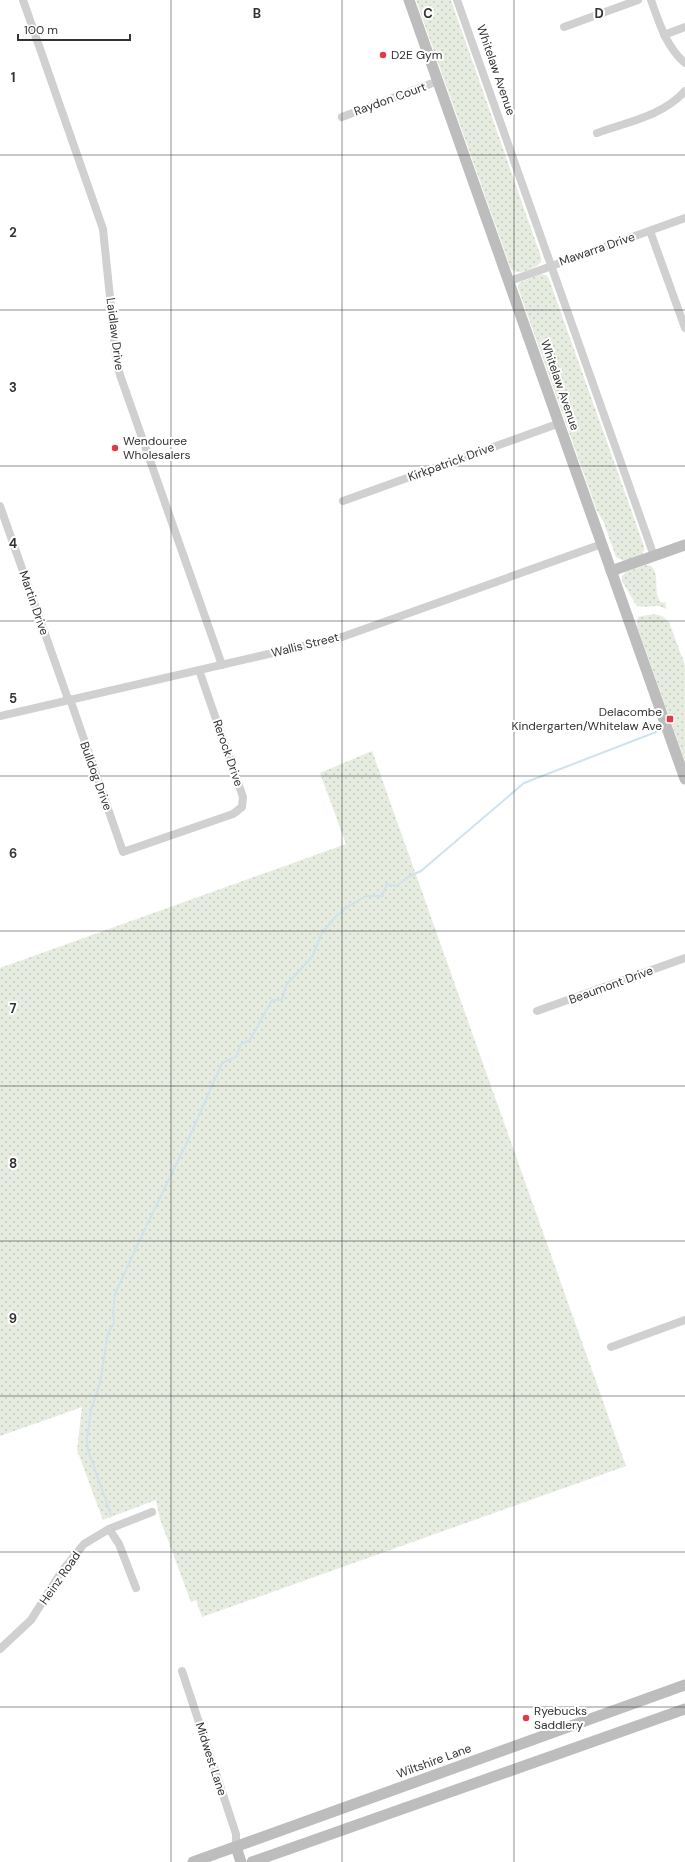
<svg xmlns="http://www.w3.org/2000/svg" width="685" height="1862" font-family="'DM Sans',sans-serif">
<defs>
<pattern id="grass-dots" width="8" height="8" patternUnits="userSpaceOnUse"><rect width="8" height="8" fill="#e6ecdf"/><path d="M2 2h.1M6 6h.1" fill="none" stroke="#c6cbc0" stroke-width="1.8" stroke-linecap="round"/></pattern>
</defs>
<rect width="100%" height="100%" fill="#fff"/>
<!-- grass -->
<g fill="url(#grass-dots)">
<path d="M416,0H451L541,257V262C535,269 518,276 511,269Z"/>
<path d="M540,274L546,275L549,279L644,546C646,557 633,558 624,561L616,557L604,523L597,511L518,288L519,283Z"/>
<path d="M646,565L651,566C661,575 652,592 661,602L667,603L665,604L667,609L658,606L641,607L636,605L622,581V576L626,572Z"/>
<path d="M653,614L662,616L669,622L685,665V761L637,626L638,617Z"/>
<path d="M372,751L626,1466L202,1617L196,1600L191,1602L160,1519L156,1500L103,1520L77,1450L82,1407L0,1436V968L346,844L320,773Z"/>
</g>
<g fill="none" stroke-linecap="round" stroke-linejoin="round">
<!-- stream -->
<path stroke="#cfe2ee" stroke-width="2" d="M111,1515L88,1450L87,1439L91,1410L100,1383L108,1333L114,1323L113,1313L115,1294L142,1235L190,1136L222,1063L236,1057L241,1044L250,1040L272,1000H282L286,985L312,957L322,933L338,914L342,913L344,909L366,896H382L387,884L396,886L410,876L421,871L524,783L656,732"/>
<!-- street -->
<g stroke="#d0d0d0" stroke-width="8">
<path d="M23,0L103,229L116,356L120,375L222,665"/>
<path d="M457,0L654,556"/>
<path d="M651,0C659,22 666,47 685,63"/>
<path d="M564,27L638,0"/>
<path d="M664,35L685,27"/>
<path d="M342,117L438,81"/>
<path d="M597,133C627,122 663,116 685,91"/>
<path d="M650,231L685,328"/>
<path d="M510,281L685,218"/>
<path d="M343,501L560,423"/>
<path d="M0,506L68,699"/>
<path d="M70,699L123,852L233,814L242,807L243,797L199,670"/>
<path d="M0,716L342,637L602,544"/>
<path d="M537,1011L685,958"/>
<path d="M611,1347L685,1320"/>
<path d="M109,1529L119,1544L136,1588"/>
<path d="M0,1649L31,1620L62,1571L84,1544L109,1529L152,1512"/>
<path d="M182,1671L236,1834V1847"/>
</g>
<!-- secondary -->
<g stroke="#bdbdbd" stroke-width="11">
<path d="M409,0L685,779"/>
<path d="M611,571L685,545"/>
<path d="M236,1847L241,1862"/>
<path d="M193,1862L685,1685"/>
<path d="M252,1862L685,1709"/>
</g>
</g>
<!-- grid -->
<path fill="none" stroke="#333" stroke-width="1" stroke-opacity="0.55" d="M171,0V1862M342,0V1862M514,0V1862M0,155H685M0,310H685M0,466H685M0,621H685M0,776H685M0,931H685M0,1086H685M0,1241H685M0,1396H685M0,1552H685M0,1707H685"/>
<!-- markers -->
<g fill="#e63946" stroke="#fff" stroke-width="1.5">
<circle cx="383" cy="55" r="4"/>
<circle cx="115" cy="448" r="4"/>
<rect x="666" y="715" width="8" height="8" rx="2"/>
<circle cx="526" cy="1718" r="4"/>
</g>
<g text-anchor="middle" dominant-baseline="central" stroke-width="4" stroke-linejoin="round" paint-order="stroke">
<!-- poi labels -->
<g font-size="12" fill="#333" stroke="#fff" text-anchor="start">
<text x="391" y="55">D2E Gym</text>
<text x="123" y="441">Wendouree<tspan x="123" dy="14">Wholesalers</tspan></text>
<text x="662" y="712" text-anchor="end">Delacombe<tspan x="662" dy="14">Kindergarten/Whitelaw Ave</tspan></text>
<text x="534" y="1711">Ryebucks<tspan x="534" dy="14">Saddlery</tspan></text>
</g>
<!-- street labels -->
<g font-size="12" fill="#333" stroke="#fff">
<text transform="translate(496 70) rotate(71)">Whitelaw Avenue</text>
<text transform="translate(390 99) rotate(-20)">Raydon Court</text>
<text transform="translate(597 249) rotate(-19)">Mawarra Drive</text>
<text transform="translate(115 334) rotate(83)">Laidlaw Drive</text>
<text transform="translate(560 385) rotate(71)">Whitelaw Avenue</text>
<text transform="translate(451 462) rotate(-20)">Kirkpatrick Drive</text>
<text transform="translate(34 603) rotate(71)">Martin Drive</text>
<text transform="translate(305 645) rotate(-14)">Wallis Street</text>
<text transform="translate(228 753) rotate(71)">Rerock Drive</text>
<text transform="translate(96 776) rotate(70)">Bulldog Drive</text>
<text transform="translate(611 985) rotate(-20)">Beaumont Drive</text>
<text transform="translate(60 1578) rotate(-55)">Heinz Road</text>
<text transform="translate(211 1759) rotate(72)">Midwest Lane</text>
<text transform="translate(434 1761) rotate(-20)">Wiltshire Lane</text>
</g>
</g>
<g font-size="13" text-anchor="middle" font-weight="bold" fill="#333" stroke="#fff" stroke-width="4" stroke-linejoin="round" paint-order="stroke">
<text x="257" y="18">B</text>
<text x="428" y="18">C</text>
<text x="599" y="18">D</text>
<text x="13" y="82">1</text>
<text x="13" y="237">2</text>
<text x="13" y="392">3</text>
<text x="13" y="548">4</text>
<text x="13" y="703">5</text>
<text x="13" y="858">6</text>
<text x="13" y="1013">7</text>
<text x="13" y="1168">8</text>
<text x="13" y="1323">9</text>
</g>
<!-- scale -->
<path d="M18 34v6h112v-6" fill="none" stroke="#333333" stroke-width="2"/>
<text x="24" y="34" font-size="12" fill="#333333" stroke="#ffffff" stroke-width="3" paint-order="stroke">100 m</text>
</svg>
